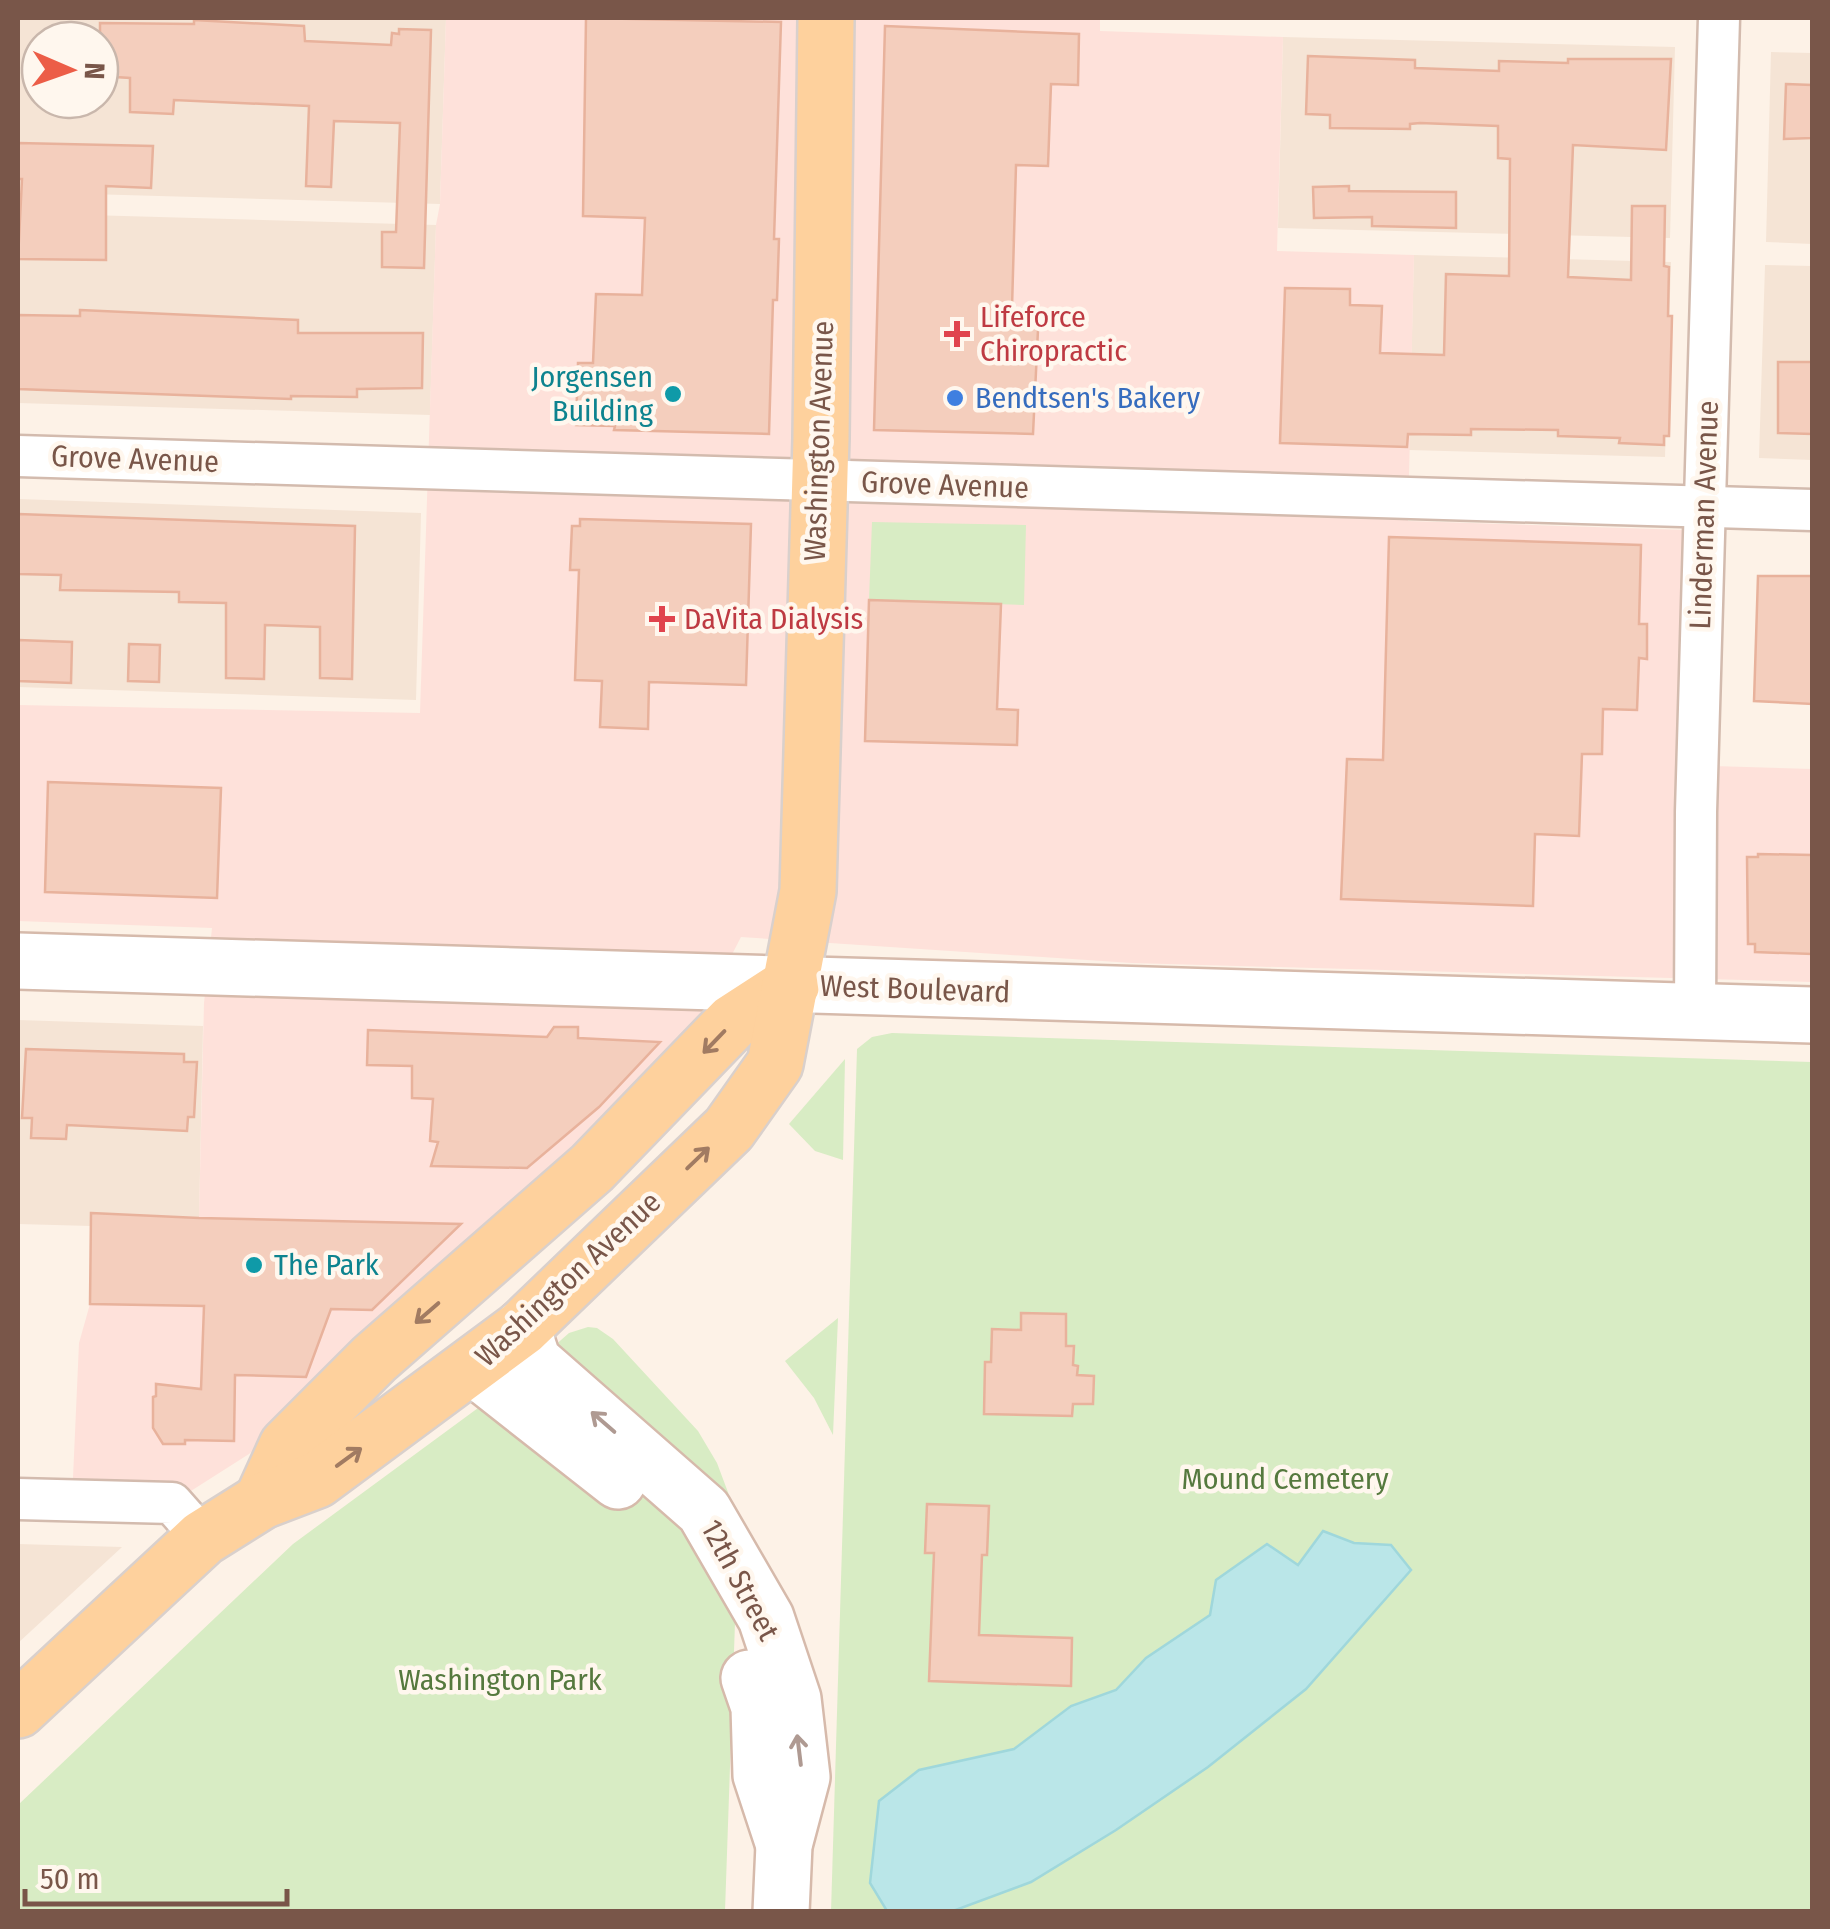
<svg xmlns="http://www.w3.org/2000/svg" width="1830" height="1929" font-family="'Fira Sans Condensed',sans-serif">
<rect width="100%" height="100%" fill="#fdf2e7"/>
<!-- residential -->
<g fill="#f5e4d5" fill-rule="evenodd">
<path d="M18,18H446L440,204L18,192ZM40,40H100V100H40Z"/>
<path d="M1283,37L1675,47L1670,238L1278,228Z"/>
<path d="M1771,52L1812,53V244L1766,242Z"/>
<path d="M18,213L436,225L430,415L18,403Z"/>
<path d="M1414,255L1671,262L1665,457L1409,450Z"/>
<path d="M1765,265L1812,266V460L1759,458Z"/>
<path d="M18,499L421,513L416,700L18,687Z"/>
<path d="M18,1020L203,1026L199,1218L92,1213L91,1226L18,1224Z"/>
<path d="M18,1544L122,1547L18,1643Z"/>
</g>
<!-- commercial -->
<path fill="#fee1da" d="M446,18H1100V31L1283,37L1277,251L1414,255L1408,521L1685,530L1679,765L1812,769V982L1132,963L741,937L681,1053L249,1454L172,1503L72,1500L79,1343L90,1304L92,1213L199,1217L204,1003L212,928L18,921V705L420,713L436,225L440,204Z"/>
<!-- green -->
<g fill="#d8ecc4">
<path d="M872,522L1026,525L1024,605L869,600Z"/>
<path d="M892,1033L1812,1062V1911L831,1912L857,1049L872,1037Z"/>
<path d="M845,1059L843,1160L815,1151L789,1124Z"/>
<path d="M838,1318L833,1435L814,1398L785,1361Z"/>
<path d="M588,1327L597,1328L613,1339L698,1431L717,1463L729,1495L737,1565L725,1911L18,1912V1805L293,1544L512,1383L569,1333Z"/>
</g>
<!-- water -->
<path fill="#bae6e8" stroke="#9fd7db" stroke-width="2.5" d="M1323,1531L1354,1543L1391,1545L1411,1570L1306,1689L1208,1767L1116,1830L1031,1882L953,1911H887L870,1883L879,1801L919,1770L1014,1749L1071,1706L1116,1690L1146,1658L1210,1615L1216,1580L1267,1544L1298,1565Z"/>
<!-- building -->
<g fill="#f4cebd" stroke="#e8b29c" stroke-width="2.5">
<path d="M586,18L781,22L774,239H779L777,300H773L769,434L614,430L615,426L576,425L578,363H593L596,294L642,295L645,218L583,216Z"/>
<path d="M194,20L304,26L305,41L391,45L392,33L399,34V29L431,30L424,268L382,267V232H396L400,123L334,121L331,187L306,186L309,106L174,100L173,114L130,112V78L100,76V23L194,24Z"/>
<path d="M885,26L1079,34L1078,85L1051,84L1048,166L1016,165L1012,308L1039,309L1033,434L874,430Z"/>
<path d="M1308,56L1415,60V68L1499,71V61L1568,63V59H1671L1666,150L1573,145L1568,277L1631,280L1632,206H1665L1664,266L1669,267L1668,316H1672L1669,436H1664V445L1619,443L1620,438L1558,436V430L1471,429V435L1408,434L1407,447L1280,443L1285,288L1350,289V305L1382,306L1380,353L1444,355L1446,274L1509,276L1510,159L1498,158V126L1420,123L1410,124V129L1330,128V115L1306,114Z"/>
<path d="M1786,84L1812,85V138L1784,139Z"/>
<path d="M18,143L153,146L151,188L106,186V260L18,259L22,179H18Z"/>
<path d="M1349,186V191L1456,192V228L1372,226V217L1314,218L1313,187Z"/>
<path d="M80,310L298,320V333H423L422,388L357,389V397L291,396V399L18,389V315L80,316Z"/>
<path d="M1778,362H1812V434L1778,433Z"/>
<path d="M18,514L355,526L352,679L320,678V627L265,625L264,679L226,678V603L179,602V592L60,590L61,575L18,574Z"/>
<path d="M580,519L751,524L746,685L649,682L648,729L600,727L602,681L575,680L579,570H570L572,526H580Z"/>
<path d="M1389,537L1641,545L1639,624H1647V659L1639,658L1637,710L1603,709L1602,754H1582L1579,836L1535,834L1533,906L1341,899L1347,759L1383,760Z"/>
<path d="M1758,576H1812V704L1754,701Z"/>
<path d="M869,600L1001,604L997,709L1018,710L1017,745L865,741Z"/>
<path d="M18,640L72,642L71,683L18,681Z"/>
<path d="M129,644L160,645L159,682L128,681Z"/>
<path d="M48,782L221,788L217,898L45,892Z"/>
<path d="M1758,854L1812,855V954L1755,952V944H1748L1747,857H1758Z"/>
<path d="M554,1027H578V1038L660,1042L599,1107L527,1168L431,1166L438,1142L430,1141L433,1099L412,1098V1066L367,1065L368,1030L547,1037Z"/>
<path d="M26,1049L184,1054V1062H197L194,1117H188L187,1131L67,1125L66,1139L31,1138L32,1118H22Z"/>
<path d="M91,1213L199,1218L461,1224L372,1310L331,1309L306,1377L235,1375L234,1441L185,1440V1444H163L153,1428V1397L156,1396V1384L201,1389L204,1306L90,1304Z"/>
<path d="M1021,1313L1066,1314V1346H1074L1073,1365L1078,1366L1077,1375L1094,1376L1093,1404H1073L1072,1416L984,1414L985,1362H991L992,1329L1021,1330Z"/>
<path d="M927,1504L989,1506L987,1555H982L979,1635L1072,1638L1071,1686L929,1681L934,1553H925Z"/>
</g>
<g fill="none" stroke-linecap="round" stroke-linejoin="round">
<defs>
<g id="street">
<path d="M18,456L1812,510"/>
<path d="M1695,1012L1696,812L1719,18"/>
<path d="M18,1499L172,1503L203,1538"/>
</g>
<g id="secondary">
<path d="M18,961L1812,1015"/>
<path d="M522,1328L533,1361L704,1511L766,1618L793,1699L802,1777L784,1845L781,1912"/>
<path d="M473,1367L618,1481"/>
<path d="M749,1678L759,1707L761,1775L784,1845"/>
</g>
<g id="primary">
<path d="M262,1501L287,1446L374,1359L592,1168L733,1022L792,984"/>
<path d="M18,1710L203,1538L262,1501L317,1480L522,1328L729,1129L775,1064L808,891L821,438L826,18"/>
</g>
</defs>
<!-- street casing -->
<use href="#street" stroke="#d3bbae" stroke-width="45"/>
<!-- secondary casing -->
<use href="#secondary" stroke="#d6baab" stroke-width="60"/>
<!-- primary casing -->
<use href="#primary" stroke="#d9d0cc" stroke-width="60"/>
<!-- street -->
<use href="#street" stroke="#fff" stroke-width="40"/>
<!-- secondary -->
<use href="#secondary" stroke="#fff" stroke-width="55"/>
<!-- primary -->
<use href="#primary" stroke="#fed19d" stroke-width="55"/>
</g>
<!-- one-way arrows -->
<defs><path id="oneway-shaft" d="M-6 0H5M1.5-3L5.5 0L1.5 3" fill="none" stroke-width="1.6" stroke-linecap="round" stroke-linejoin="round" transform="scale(2.5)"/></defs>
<g stroke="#a17b62">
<use href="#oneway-shaft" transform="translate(714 1042) rotate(134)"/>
<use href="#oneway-shaft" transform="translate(698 1158) rotate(-44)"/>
<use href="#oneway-shaft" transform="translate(427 1313) rotate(139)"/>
<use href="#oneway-shaft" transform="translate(349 1457) rotate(-36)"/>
</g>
<g stroke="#af9a92">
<use href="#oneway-shaft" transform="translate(603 1422) rotate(-139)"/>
<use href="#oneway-shaft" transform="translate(799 1750) rotate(-97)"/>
</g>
<!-- markers -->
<g fill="#e0444e" stroke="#fff7ee" stroke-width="4">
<path d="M952 319h10v10h10v10h-10v10h-10v-10h-10v-10h10z"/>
<path d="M657 604h10v10h10v10h-10v10h-10v-10h-10v-10h10z"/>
</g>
<g fill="#0f9aa8" stroke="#fff7ee" stroke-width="4">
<circle cx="673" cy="394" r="10"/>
<circle cx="254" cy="1265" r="10"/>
</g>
<circle fill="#3f7fe0" stroke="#fff7ee" stroke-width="4" cx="955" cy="398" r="10"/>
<g text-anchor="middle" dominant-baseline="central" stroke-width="9" stroke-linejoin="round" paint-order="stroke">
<!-- health labels -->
<g font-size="30" fill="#be3a42" stroke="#fff7ee" text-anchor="start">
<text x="980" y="317">Lifeforce<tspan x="980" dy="34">Chiropractic</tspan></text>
<text x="684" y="619">DaVita Dialysis</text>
</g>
<!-- culture labels -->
<g font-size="30" fill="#0d838f" stroke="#fff7ee" text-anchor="end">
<text x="653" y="377">Jorgensen<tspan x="653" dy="34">Building</tspan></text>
<text x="274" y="1265" text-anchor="start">The Park</text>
</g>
<!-- shop labels -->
<g font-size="30" fill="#366cbe" stroke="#fff7ee" text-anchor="start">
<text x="975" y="398">Bendtsen's Bakery</text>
</g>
<!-- street labels -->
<g font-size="30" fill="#795649" stroke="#fff7ee">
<text transform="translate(819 441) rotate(-88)">Washington Avenue</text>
<text transform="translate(135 459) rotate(2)">Grove Avenue</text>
<text transform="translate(945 485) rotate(2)">Grove Avenue</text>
<text transform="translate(1704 515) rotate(-88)">Linderman Avenue</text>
<text transform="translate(915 989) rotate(2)">West Boulevard</text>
<text transform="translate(568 1279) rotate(-43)">Washington Avenue</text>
<text transform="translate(740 1580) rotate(62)">12th Street</text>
</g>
<!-- park labels -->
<g font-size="30" fill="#55793e" stroke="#fff7ee">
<text x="1285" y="1479">Mound Cemetery</text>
<text x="500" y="1680">Washington Park</text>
</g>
</g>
<!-- border -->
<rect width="1830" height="1929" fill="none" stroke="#795649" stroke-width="40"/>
<!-- north arrow -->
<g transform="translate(70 70) rotate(92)"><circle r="48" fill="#fff7ee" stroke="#c9b7ac" stroke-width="2.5"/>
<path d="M0-8L18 38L0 25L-18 38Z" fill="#ec5d47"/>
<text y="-15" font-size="28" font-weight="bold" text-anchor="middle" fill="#795649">N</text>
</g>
<!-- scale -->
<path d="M25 1889v15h262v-15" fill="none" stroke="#795649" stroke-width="5"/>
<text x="40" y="1889" font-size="30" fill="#795649" stroke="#fff7ee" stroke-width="8" paint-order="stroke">50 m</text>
</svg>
